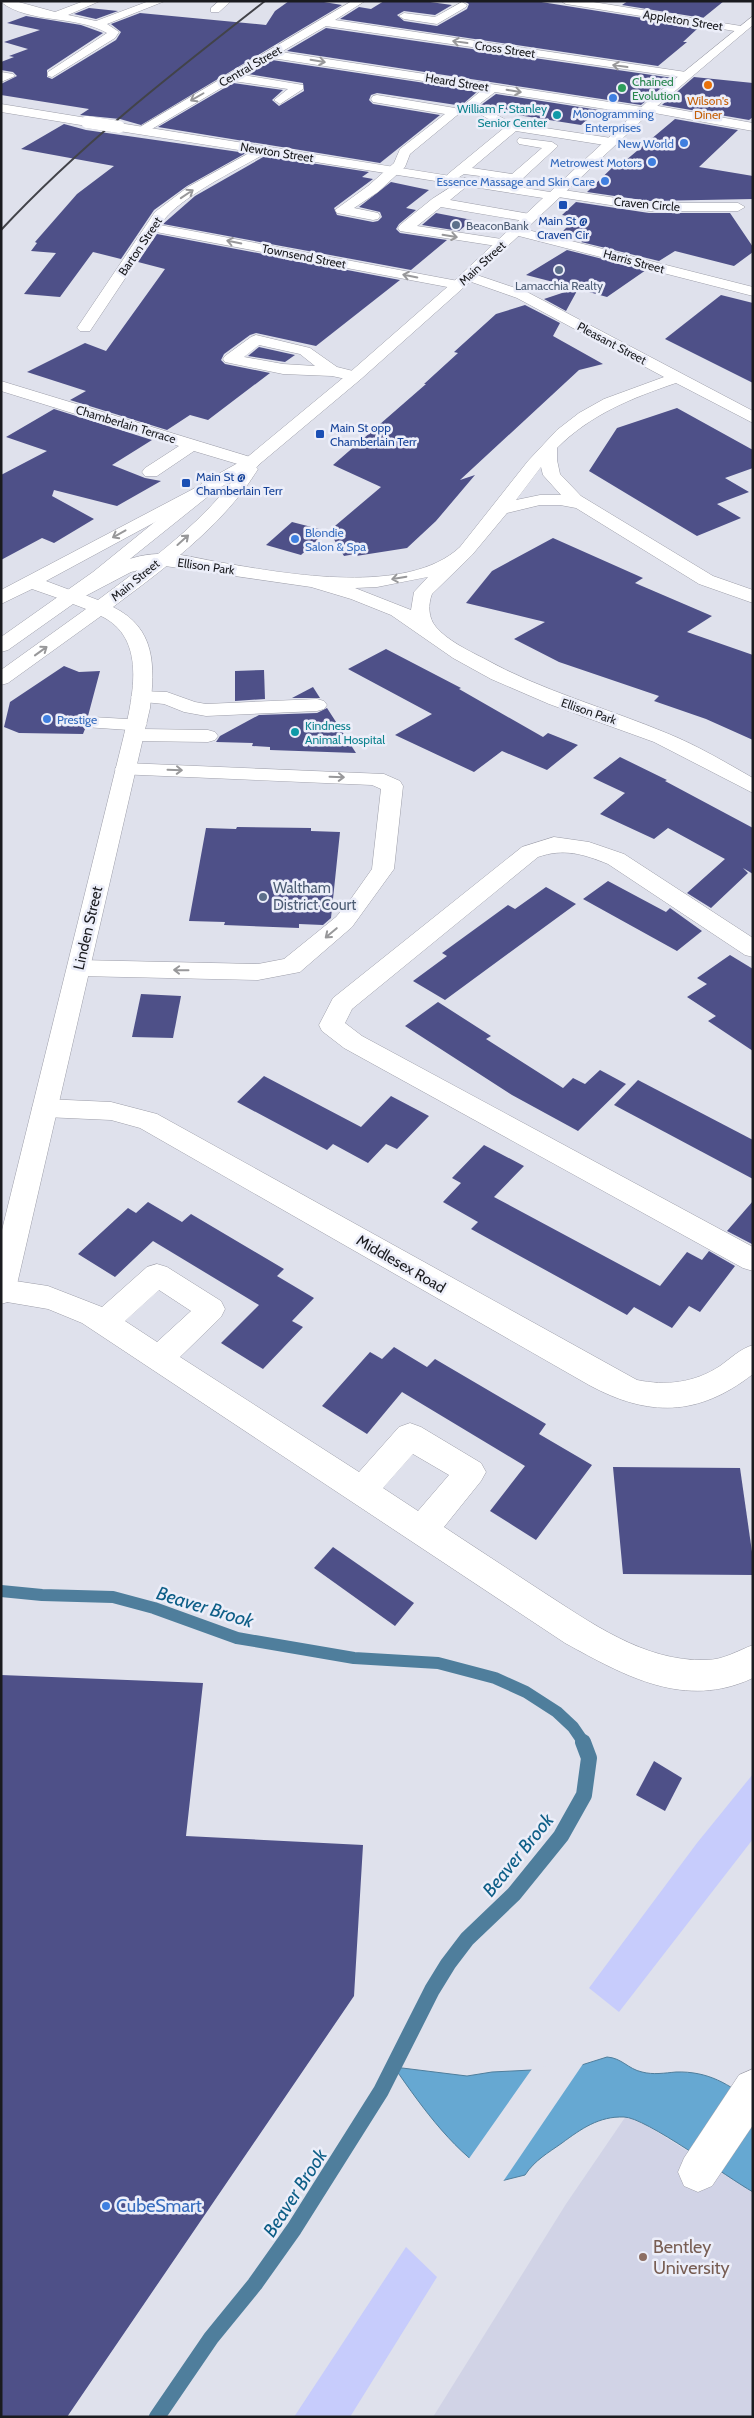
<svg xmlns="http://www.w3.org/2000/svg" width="754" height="2418" font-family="Cabin,sans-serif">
<rect width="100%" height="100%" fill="#dfe1ec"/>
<!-- built -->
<path fill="#d1d3e6" d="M626,2116L646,2125L753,2192V2417H433L566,2204Z"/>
<!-- green -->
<g fill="#c7ccfc">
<path d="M753,1774V1839L619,2012L589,1988L697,1843Z"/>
<path d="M406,2247L437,2277L350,2417H294Z"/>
</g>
<!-- water -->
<path fill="#66a8d2" stroke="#4f7e9c" d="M607,2057C622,2058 628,2069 642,2072C653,2075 665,2073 676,2072C708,2071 729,2084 753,2103V2192C728,2178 645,2117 624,2117C599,2116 581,2129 562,2143C548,2153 535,2160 525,2175L501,2181C455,2154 424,2110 394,2067L467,2076L492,2072L572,2068Z"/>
<!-- pier -->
<path fill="#dfe1ec" d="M585,2061L502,2183L490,2177L468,2160L534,2066L555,2067Z"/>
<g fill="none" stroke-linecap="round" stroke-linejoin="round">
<!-- stream-far1 -->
<path stroke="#4f7e9c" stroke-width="12" d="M1,1591L42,1595L113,1597L154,1608L237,1638L354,1658L438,1663L495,1678L526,1692L557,1712L573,1727L584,1743"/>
<!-- stream -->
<path stroke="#4f7e9c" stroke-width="16" d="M157,2417L211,2338L255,2284L294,2229L381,2091L432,1990L448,1964L467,1939L514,1894L561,1836L584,1795L589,1758L583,1742"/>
</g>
<!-- building -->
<g fill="#4e5088">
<path d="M289,1H318L342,5L141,125L120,119L80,115L89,109L1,95V84L17,76L13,72L1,70V62L14,57L9,56L28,49L4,42L40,30L7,23L26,16L81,25L103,33L47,70V77L52,79L116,40L121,32L111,24L140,13L266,25L275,11Z"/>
<path d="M384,1H423L452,5L435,15L404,11L397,15L404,21L437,26L467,9L469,4L464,1H535L693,26L690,28L697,29L683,42H687L658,66L340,19L359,7L371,9Z"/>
<path d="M628,1H724L703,18L622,5Z"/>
<path d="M89,8L118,11L96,19L74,14Z"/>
<path d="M326,28L673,78L641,105L287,51Z"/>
<path d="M272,60L478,91L463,104V106L377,93L371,95L369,100L373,104L440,115L380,163L158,127L233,83L283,90L272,100L279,106L304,91L303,83L248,74Z"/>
<path d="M694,77L753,83V117L749,120L662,105Z"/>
<path d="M496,94L599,110L581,125L493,111L481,105Z"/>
<path d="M675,119L738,130L699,167L753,176V199L649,201L587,192L615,165L619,166Z"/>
<path d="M64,124L86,130L246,153L187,186L154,210L121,259L93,252L60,297L24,294L56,253L31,251L37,243L35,242L77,194L114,166L21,149Z"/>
<path d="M265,156L369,172L362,177L373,179L334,208L337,215L373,222L378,221L382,217L380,212L359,207L391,182L429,190L406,208L416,210L399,224L396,229L400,233L447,240L411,270L163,224L195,196Z"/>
<path d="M576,202L649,213H730L753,247V252L734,266L675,251L659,261L581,242L585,239L560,234L576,218L562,215Z"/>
<path d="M436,213L472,220L459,231L422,225Z"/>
<path d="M157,234L400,280L316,346L256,333L250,335L224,354L221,360L225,364L270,373L208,420L190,415L167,430L70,400L86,391L27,372L85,343L106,351L165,269L138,262Z"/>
<path d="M567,250L646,270L607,297L578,289L566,311L544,299L577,288L526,275Z"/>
<path d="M721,295L753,303V383L665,339Z"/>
<path d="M525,305L560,323L553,336L603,364L579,370L460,480L475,475L436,521L407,548L356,556L355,554L344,556L329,531L381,487L333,465L426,384H424L458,353L454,352L496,314Z"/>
<path d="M259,347L295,355L285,362L248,356Z"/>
<path d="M677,408L753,450V468L725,478L749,492L717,504L741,518L697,536L589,471L617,428Z"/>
<path d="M54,409L152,440L112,465L145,478L161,481L117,506L54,490L52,496L94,519L54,543L42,538L1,560V475L47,451L6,437Z"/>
<path d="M292,522L327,531L301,555L266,545Z"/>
<path d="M553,538L643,578L635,583L712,616L687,632L753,655V740L706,719L654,701L659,696L559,662L514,639L545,622L466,603L492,571Z"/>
<path d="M386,649L461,688L459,689L543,737L548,733L578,745L547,770L502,751L474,772L395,735L432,714L348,669Z"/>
<path d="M64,666L79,672L100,671L88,716L80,723L85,729L83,734L19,733L4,727L10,702Z"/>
<path d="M264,670L265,699L235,701V671Z"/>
<path d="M313,687L320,698H292Z"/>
<path d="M327,708L356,753L270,750V747L252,746L253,743L216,742L220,736L259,715L317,713Z"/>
<path d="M620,757L667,780L665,781L753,828V874L743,868L748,873L711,908L687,893L725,859L668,828L654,839L600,814L625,793L593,778Z"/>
<path d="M237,827L311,828V831L340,832L331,918L323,925L299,924V928L224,925L225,922L189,921L206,828L236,829Z"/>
<path d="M608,881L666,912L670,908L702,931L677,951L583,899Z"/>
<path d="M546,887L576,904L445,1000L413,981L447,956L442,953L508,905L515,909Z"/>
<path d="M730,955L753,969V1051L708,1021L716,1016L687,997L707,984L697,978Z"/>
<path d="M141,994L181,996L173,1038L132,1037Z"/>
<path d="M438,1002L491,1036L486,1039L563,1088L573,1078L585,1084L600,1070L626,1084L578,1131L512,1095L405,1026Z"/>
<path d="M264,1076L361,1127L391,1096L429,1116L397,1149L386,1144L368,1163L333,1144L327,1150L237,1102Z"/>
<path d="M638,1080L753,1140V1179L614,1105Z"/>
<path d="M484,1145L524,1166L494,1197L660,1286L687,1252L702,1260L709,1251L735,1266L700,1312L689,1306L672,1328L634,1307L627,1315L471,1229L478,1222L443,1202L461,1183L452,1178Z"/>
<path d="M753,1201V1243L752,1244L727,1231Z"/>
<path d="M148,1202L182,1222L191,1214L284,1269L277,1276L314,1298L292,1321L303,1327L263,1369L221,1343L259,1305L153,1241L115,1277L78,1254L128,1208L136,1213Z"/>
<path d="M394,1347L427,1367L435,1359L546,1424L539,1434L592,1465L536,1540L490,1511L525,1466L402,1392L367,1434L322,1406L370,1352L382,1359Z"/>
<path d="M613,1467L740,1468L753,1559V1575L623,1574Z"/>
<path d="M333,1547L414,1603L395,1626L314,1568Z"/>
<path d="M1,1675L203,1683L186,1836L363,1845L354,1996L67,2417H1Z"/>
<path d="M654,1761L682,1778L665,1811L636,1795Z"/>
</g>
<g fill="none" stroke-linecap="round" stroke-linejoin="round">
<defs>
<g id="minor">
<path d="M15,1L55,12L84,1H100L68,15L96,21L149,1H165L107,24L119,32L115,38L52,77L48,76V72L107,33C77,15 29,24 1,2Z"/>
<path d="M219,1H231L219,12H211V8Z"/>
<path d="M352,1H365L335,20L686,72L692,75L686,78L326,26L281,52L642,107L647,104L753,123V131L649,112L644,115L495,92L478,105L512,123L611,138L617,142L611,146L516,131L472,168L512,174L542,148L519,144L517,141L519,138L552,142L558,146L520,181L464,174L453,181L448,180L446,177L448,174L504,128L464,105L482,90L272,58L243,75L303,85V89L280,104L274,100L288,89L233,81L145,133L141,134L135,130Z"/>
<path d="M561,1H587L741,26L746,29L741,32L566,4Z"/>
<path d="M462,2L467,5L466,7L437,24L404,19L399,16L404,13L435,17Z"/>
<path d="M1,72L13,74L15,76L1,82Z"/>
<path d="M377,95L455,108L461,112L410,154L405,167L378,192L354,208L378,213L380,216L378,219L373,220L337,213L335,210L368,186L394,163L400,149L445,114L373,102L371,99L373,96Z"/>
<path d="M262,146L268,150L266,153C237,170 178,197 160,225L458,281L463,282L465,285L463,288L458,289L156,232L90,331H80L77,328L155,212L188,187Z"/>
<path d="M465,178L472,182L450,200L530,214L537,218L530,222L441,207L417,226L508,240L510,243L508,246L503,247L400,231L398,228L400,225L432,199Z"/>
<path d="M557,189L649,203H738L745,207L738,211H649L552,196L550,193Z"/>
<path d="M516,227L753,287V296L511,234L509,231Z"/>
<path d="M468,272L527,292L753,411V423L676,383C632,398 591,414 557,448V460L560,474L581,496L713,576L753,590V603L699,584L576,508L560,505H540L507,513L472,555L432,594C428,604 428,618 436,627C447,640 467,650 483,658C542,691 607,708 669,734C698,746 725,762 753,778V793L654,742L549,704L491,679L453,658L391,615L351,599L311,587L158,565L131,572L72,603L32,589L1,604V590L214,478L220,479L223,483L220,487L46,581L70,590C96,573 126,555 157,554C178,552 203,560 224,563C287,574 408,596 460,547L528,461L557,430L579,413L604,399L664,377L517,298L463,279L461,276ZM541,467L543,475L561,495H540L516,500ZM428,577L414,592L411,610L355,588L377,587Z"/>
<path d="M256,335L310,348L337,367L361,373L363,376L355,381L332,376L283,374L225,362L223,359L225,356L251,337ZM259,345L300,354L315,366L283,364L244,357Z"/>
<path d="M1,381L257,459L260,463L257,467L251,468L194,451L157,476H145L142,472L145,468L179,446L1,391Z"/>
<path d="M141,691L167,692L195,702L206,704L317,699L324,701L327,705L324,709L317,711L206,716L184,712L164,704L134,701L131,697L134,693Z"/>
<path d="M92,717L144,720L147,724L142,729L208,730L215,732L218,736L215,740L208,742L134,741L127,739L124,735L129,730L85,727L82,723L85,719Z"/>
<path d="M126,763L384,774L400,781L403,786L394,869L352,927L300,972L258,980L79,976L70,974L67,968L70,962L79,960L258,964L284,959L336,917L348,903L372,869L381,789L372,785L118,774L115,769L118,764Z"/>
<path d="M554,837L589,842L624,854L753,938V957L745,955L608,864C583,854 564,848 538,857L352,1009L345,1023L362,1036L753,1247V1271L743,1268L344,1048L322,1031L319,1025L333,998L522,847Z"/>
<path d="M45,1099L111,1102L157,1114L637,1380C666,1386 694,1383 720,1366C731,1358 740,1349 753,1345V1374C698,1417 648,1417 589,1385L140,1128L111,1120L45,1117L36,1115L32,1108L36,1101Z"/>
<path d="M157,1264L167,1267L221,1301L225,1309L221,1317L180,1357L359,1472L399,1427L410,1423L421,1427L481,1463L486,1472L481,1481L444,1527C476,1548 508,1569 540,1590C590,1622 644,1662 706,1660C723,1660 737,1651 753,1645V1678C685,1710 625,1676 565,1643L82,1323L48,1309L1,1301L2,1279L48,1286L102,1307L147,1267ZM159,1290L191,1311L157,1342L125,1321ZM413,1454L449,1475L418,1511L383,1488Z"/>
<path d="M753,2069V2125L712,2186L698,2192L684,2186L678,2172L684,2158L739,2075Z"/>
</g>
<g id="major">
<path d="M753,16V25L656,107L463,288L361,379L256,467L258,469C224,525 165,568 113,607C156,628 155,666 150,708L15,1293L11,1301L1,1304V1234L124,735C133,695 147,638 101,616L8,683L1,685V670L86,609L73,604L8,650L1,652V637L93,572L204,482L245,459L349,373L453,282L543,198L119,131L113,127L119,123L550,192L648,101ZM233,480C200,525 142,567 98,600L85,595L216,490Z"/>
<path d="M1,104L87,118L93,122L87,126L1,112Z"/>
</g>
</defs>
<!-- minor casing -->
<use href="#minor" stroke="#9d9ea9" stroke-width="1"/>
<!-- major casing -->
<use href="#major" stroke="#9d9ea9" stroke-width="1"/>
<!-- minor -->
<use href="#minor" fill="#fff" fill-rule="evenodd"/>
<!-- major -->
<use href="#major" fill="#fff" fill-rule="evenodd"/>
<!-- rail -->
<path stroke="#424349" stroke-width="2" d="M1,230C81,144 173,73 265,1"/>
<defs>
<path id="major-bridge" d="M87,122L119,127"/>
</defs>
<!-- major-bridge casing -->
<use href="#major-bridge" stroke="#9d9ea9" stroke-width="12" stroke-linecap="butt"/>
<!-- major-bridge -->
<use href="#major-bridge" stroke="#fff" stroke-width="12"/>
</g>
<!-- one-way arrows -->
<defs><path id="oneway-shaft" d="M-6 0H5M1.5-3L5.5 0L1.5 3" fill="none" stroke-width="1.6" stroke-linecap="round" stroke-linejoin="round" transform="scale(1.25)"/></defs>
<g stroke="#98989a">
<use href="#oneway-shaft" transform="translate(460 42) rotate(-172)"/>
<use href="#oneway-shaft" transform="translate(318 61) rotate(9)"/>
<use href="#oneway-shaft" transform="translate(620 66) rotate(-172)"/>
<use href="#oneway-shaft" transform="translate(514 91) rotate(9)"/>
<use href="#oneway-shaft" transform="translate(197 97) rotate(150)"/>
<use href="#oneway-shaft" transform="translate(187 194) rotate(-34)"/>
<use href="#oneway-shaft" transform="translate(450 236) rotate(9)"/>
<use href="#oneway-shaft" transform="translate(234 242) rotate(-169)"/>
<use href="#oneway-shaft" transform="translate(410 276) rotate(-169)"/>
<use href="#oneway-shaft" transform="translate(119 534) rotate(151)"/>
<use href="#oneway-shaft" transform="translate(183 540) rotate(-42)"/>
<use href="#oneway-shaft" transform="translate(399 578) rotate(170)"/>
<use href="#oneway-shaft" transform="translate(41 651) rotate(-36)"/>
<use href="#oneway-shaft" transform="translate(175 770) rotate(2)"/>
<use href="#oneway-shaft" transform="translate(337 777) rotate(2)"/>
<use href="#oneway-shaft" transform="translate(331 933) rotate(140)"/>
<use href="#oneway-shaft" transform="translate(181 970) rotate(-179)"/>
</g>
<!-- markers -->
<circle fill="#e8710a" stroke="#eceef9" stroke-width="2" cx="708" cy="85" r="5"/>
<circle fill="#2e9e5b" stroke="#eceef9" stroke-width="2" cx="622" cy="88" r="5"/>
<g fill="#3f7fe0" stroke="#eceef9" stroke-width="2">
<circle cx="613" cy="98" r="5"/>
<circle cx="684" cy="143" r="5"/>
<circle cx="652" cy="162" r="5"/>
<circle cx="605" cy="181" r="5"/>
<circle cx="295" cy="539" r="5"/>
<circle cx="47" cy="719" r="5"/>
<circle cx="106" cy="2206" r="5"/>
</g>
<g fill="#0f9aa8" stroke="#eceef9" stroke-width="2">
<circle cx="557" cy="115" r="5"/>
<circle cx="295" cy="732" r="5"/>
</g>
<g fill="#1a4fb4" stroke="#eceef9" stroke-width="2">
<rect x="558" y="200" width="10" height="10" rx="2.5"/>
<rect x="315" y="429" width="10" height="10" rx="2.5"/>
<rect x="181" y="478" width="10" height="10" rx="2.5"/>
</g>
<g fill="#5c6f8a" stroke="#eceef9" stroke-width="2">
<circle cx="456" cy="225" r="5"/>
<circle cx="559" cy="270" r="5"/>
<circle cx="263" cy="897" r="5"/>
</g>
<circle fill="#8d6e63" stroke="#eceef9" stroke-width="2" cx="643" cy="2257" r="5"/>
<g text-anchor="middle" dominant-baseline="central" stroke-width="5" stroke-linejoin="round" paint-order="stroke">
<!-- far-street labels -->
<g font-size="12" fill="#1a1b1f" stroke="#eceef9">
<text transform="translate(683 20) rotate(9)">Appleton Street</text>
<text transform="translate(505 49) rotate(8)">Cross Street</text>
<text transform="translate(250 66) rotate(-30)">Central Street</text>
<text transform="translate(457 82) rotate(9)">Heard Street</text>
<text transform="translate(277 152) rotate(9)">Newton Street</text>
<text transform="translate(647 204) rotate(5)">Craven Circle</text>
<text transform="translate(140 246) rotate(-56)">Barton Street</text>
<text transform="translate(304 256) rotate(11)">Townsend Street</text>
<text transform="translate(634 261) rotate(15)">Harris Street</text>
<text transform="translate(482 263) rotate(-43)">Main Street</text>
<text transform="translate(612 343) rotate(28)">Pleasant Street</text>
<text transform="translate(126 424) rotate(17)">Chamberlain Terrace</text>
<text transform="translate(206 566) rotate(8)">Ellison Park</text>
<text transform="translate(135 580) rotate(-39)">Main Street</text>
<text transform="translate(589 711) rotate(19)">Ellison Park</text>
</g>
<!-- far-leisure labels -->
<g font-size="12" fill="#27864d" stroke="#eceef9" text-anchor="start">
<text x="632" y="81">Chained<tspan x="632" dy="14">Evolution</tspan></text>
</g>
<!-- far-food labels -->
<g font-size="12" fill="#c56008" stroke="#eceef9">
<text x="708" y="100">Wilson's<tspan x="708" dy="14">Diner</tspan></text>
</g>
<!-- far-culture labels -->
<g font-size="12" fill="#0d838f" stroke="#eceef9" text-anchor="end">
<text x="547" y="108">William F. Stanley<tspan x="547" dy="14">Senior Center</tspan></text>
<text x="305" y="725" text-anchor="start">Kindness<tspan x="305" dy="14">Animal Hospital</tspan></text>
</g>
<!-- far-shop labels -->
<g font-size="12" fill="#366cbe" stroke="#eceef9" text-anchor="end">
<text x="613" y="113" text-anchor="middle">Monogramming<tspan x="613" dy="14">Enterprises</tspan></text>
<text x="674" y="143">New World</text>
<text x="642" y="162">Metrowest Motors</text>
<text x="595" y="181">Essence Massage and Skin Care</text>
<text x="305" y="532" text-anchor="start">Blondie<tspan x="305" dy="14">Salon &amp; Spa</tspan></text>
<text x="57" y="719" text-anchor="start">Prestige</text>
</g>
<!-- far-transit labels -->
<g font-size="12" fill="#164399" stroke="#eceef9" text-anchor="start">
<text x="563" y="220" text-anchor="middle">Main St @<tspan x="563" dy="14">Craven Cir</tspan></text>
<text x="330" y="427">Main St opp<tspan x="330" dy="14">Chamberlain Terr</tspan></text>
<text x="196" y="476">Main St @<tspan x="196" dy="14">Chamberlain Terr</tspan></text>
</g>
<!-- far-service labels -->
<g font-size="12" fill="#4e5e75" stroke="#eceef9" text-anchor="start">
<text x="466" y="225">BeaconBank</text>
<text x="559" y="285" text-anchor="middle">Lamacchia Realty</text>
</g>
<!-- service labels -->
<g font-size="15" fill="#4e5e75" stroke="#eceef9" text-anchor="start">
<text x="273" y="888">Waltham<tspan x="273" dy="17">District Court</tspan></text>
</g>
<!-- street labels -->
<g font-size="15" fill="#1a1b1f" stroke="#eceef9">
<text transform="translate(88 928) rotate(-77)">Linden Street</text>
<text transform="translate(401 1264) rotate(30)">Middlesex Road</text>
</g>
<!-- near-shop labels -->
<g font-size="18" fill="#366cbe" stroke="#eceef9" text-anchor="start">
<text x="116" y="2206">CubeSmart</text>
</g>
<!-- near-education labels -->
<g font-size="18" fill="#785e54" stroke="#eceef9" text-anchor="start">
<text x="653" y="2247">Bentley<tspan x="653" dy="21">University</tspan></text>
</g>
<!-- near-water labels -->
<g font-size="19" font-style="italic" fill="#0d5e87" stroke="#eceef9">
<text transform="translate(205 1607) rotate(17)">Beaver Brook</text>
<text transform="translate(518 1855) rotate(-51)">Beaver Brook</text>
<text transform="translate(295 2193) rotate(-57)">Beaver Brook</text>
</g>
</g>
<!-- border -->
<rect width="754" height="2418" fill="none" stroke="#1a1b1f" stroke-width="5"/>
</svg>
